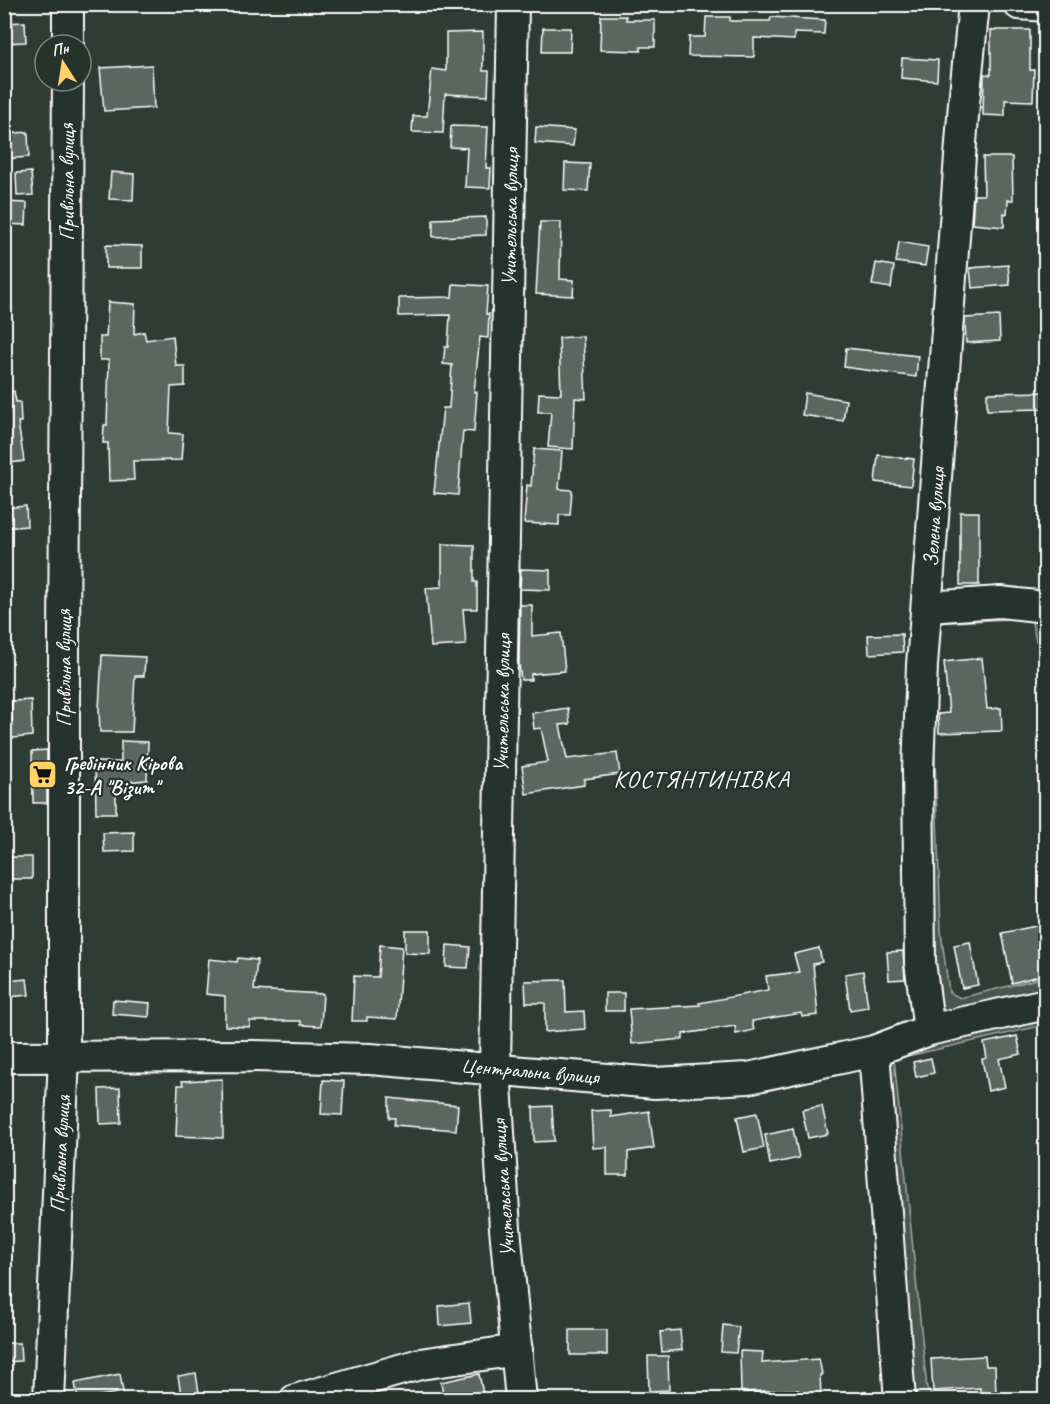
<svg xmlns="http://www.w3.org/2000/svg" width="1050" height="1404" font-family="Caveat,sans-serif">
<rect width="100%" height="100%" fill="#2f3b35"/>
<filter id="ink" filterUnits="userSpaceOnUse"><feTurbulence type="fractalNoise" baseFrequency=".0167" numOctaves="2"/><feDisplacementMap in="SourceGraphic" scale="12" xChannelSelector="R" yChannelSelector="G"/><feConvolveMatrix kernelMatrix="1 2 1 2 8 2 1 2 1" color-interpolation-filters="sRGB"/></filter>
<g filter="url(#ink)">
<!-- green -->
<g fill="#4a544f" stroke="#a4aaa7" stroke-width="1.5">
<path d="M942,612L1045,617V639L1036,641L1031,618L935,623L932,672L941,932L949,992L960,998L1045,977V995L947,1011L936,1001L930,982L932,620Z"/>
<path d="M1045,1012V1025L894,1059L927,1389L934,1399H918L909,1388L883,1055Z"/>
</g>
<!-- building -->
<g fill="#5b6661" stroke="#fff" stroke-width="1.5">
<path d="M601,16H626V20H655V47H641V51L600,50Z"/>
<path d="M706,17H730V21H770L771,17L825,20L824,34L794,33V40L754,38V57L688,56L689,37H705Z"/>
<path d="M25,22L26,42L4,43V23Z"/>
<path d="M543,28H571L570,52H542Z"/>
<path d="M991,30H1030V70H1034L1033,101L1005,100V116L983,115L984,74L991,75Z"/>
<path d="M483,32V71H489L488,96L445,94L443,133L412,132L413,116H427L432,69L446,71V33Z"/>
<path d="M902,58L938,60L937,81L901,78Z"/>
<path d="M152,65L154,108L104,111L100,68Z"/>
<path d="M451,126L488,127L486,168H491L490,188L465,187L467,148L450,147Z"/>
<path d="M536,127L575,130L573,146L535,143Z"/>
<path d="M28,132L29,157L4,159V134Z"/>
<path d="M983,157H1012L1013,200H1008L1007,214L1004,213V227L972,224L974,195H984Z"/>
<path d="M565,163L590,164L588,191L564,190Z"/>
<path d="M31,172L33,195L17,196L16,173Z"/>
<path d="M111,172L134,174L133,200L109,199Z"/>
<path d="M4,202L27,203L26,225L4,224Z"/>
<path d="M486,217V235L433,237V219Z"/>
<path d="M540,222H561L560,279L574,280L573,296L536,294Z"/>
<path d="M899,242L928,247L925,266L896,262Z"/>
<path d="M106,245L142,246V268H106Z"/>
<path d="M876,263L894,266L891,288L872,285Z"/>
<path d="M1008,265L1010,285L972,288L970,268Z"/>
<path d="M453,284L488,286L486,314H489L488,338L480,337L474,392H477L474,432L463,431L458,495L434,493L443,408H449L452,365L443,364L445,347H448L450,315L399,316V298L452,297Z"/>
<path d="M108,302L135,304L134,334L144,332L146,340L173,336L176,366H185V386L171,387L169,433L183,434L181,460L133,461L134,480L109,481L108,443H103L104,425H107L109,360H100V337H106Z"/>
<path d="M999,316L1000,341L966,343L965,318Z"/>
<path d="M583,336L586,399L575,398L573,449L548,447L551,412H538L539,393L561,394L559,338Z"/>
<path d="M846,348L918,356L916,377L844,367Z"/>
<path d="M14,391L16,402H20L21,422H18L24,461L4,464V392Z"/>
<path d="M1046,392V409L987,410V393Z"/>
<path d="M805,393L846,400L843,421L802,415Z"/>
<path d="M534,449L562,451L559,489L572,490L570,515H559V525L524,523L527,485L531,486Z"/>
<path d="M878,455L914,459L911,486L875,482Z"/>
<path d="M26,506L27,526L4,528V508Z"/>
<rect x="960" y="512" width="19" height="73"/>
<path d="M442,544L474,545V582H477V609H463L466,645L431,647L426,588L442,587Z"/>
<path d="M521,569L550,570V590L520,589Z"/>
<path d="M520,605H532V636L561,633L565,671L531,674V680H521L519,664Z"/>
<path d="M902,634L903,652L869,654L868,635Z"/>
<path d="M102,655L145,657L144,676H135L132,732H100L99,709Z"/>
<path d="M982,658L987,709L1001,708L1002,731L939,733L938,714L949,713L944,662Z"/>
<path d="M31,700L32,736L4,739V721H12V701Z"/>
<path d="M568,708L570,724L560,725L567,759L617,753L620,774L584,779V785L526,794L522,766L548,762L541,728L534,729L532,713Z"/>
<path d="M121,741L148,742L147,780L116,783V813H96L95,762H121Z"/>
<path d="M47,750V803H33L32,751Z"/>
<path d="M134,832V851L104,852L103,833Z"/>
<rect x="11" y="857" width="21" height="22"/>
<path d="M1046,924V974L1012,983L1002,933Z"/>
<path d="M405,930H430V954L405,953Z"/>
<path d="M970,942L978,985L962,988L954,945Z"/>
<path d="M380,945L402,947L397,1019L367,1017V1021H352L354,976L378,977Z"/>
<path d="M447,945L470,947L468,968L446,967Z"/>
<path d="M819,948L822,962L813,964L818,1015L802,1017L801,1013L752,1021L754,1030L736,1034L735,1026L683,1034V1039L632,1044L629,1009L700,1005L699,1003L768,990L766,976L799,972L794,954Z"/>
<path d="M903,951L905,979L889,980L887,952Z"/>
<path d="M238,958L257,960L254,990L323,994L321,1026L301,1025V1021H250V1027L225,1026V996L206,994L209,959L237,962Z"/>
<path d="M863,971L868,1007L850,1010L845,974Z"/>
<path d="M27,979L29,995L8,997L6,981Z"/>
<path d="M565,980L566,1012L584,1011L585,1029L545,1032V1003H526L525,981Z"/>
<rect x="605" y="993" width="19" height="18"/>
<path d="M113,1000L150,1003L149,1017L112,1014Z"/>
<path d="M1017,1036L1021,1054L999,1059L1005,1087L988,1091L982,1059L987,1058L984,1043Z"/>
<path d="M931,1058L934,1073L916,1077L913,1062Z"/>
<path d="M222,1079L223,1138L176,1136L178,1085H183L182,1081Z"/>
<path d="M323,1080L344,1081L342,1115L321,1114Z"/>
<path d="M120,1088L121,1123L100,1124L99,1089Z"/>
<path d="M389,1098L458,1105L456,1130L394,1125L395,1118H389Z"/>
<path d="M552,1106L554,1141L534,1142L533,1107Z"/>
<path d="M822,1106L828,1134L808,1138L802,1110Z"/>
<path d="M611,1110V1117L649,1111L654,1148L628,1152V1175H607V1147L593,1148L591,1111Z"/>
<path d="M757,1113L764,1148L744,1152L737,1117Z"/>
<path d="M793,1129L799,1158L770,1164L765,1135Z"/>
<path d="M469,1303L471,1323L440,1326L439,1306Z"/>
<path d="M723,1325L739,1327L736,1353L721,1352Z"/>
<rect x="570" y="1330" width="37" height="25"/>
<path d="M680,1330L682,1350L662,1352L660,1332Z"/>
<path d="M4,1343H20L21,1361L4,1362Z"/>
<path d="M740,1351L763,1352L762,1363L819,1359L822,1374L820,1375L821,1395L798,1396V1390L741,1392Z"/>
<path d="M648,1356H668L669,1390L649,1391Z"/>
<path d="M985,1356L986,1366H995L996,1394H980V1388L933,1391L931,1359Z"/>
<path d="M196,1373L200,1400H182L178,1376Z"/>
<path d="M120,1374L123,1392L78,1400L75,1383Z"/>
<path d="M479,1374L484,1398L444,1400L441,1382Z"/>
</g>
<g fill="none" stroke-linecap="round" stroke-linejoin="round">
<defs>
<g id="minor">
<path d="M513,4L495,1068L505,1228L521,1400"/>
<path d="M1019,4L1046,6"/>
<path d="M68,45V4"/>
<path d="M927,607L1000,602L1046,607"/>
<path d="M929,1030L920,962L918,770L922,665L964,103L974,4"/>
<path d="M874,1051L900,1400"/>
<path d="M4,1057L254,1056L370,1059L655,1083L748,1078L874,1051L929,1030L1046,1004"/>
<path d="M49,1400L64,1056V637L68,81"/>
<path d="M295,1400L420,1364L517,1350"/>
</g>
</defs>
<!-- minor casing -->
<use href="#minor" stroke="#fff" stroke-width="34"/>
<!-- minor -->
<use href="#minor" stroke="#26332d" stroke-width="30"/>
</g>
</g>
<!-- icons -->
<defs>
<symbol id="supermarket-square" viewBox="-11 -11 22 22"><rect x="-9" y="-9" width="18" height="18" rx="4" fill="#ffd166" stroke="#26332d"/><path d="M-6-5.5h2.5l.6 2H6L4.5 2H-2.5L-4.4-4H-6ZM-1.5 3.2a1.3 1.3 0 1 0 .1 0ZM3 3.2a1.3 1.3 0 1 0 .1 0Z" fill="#111"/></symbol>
</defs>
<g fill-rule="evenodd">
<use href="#supermarket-square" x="26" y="758" width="33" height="33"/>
</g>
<g text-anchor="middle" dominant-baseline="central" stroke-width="4.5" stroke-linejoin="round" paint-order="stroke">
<!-- street labels -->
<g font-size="21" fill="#fff" stroke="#26332d">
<text transform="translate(67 182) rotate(-90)">Привільна вулиця</text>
<text transform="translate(510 217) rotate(-89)">Учительська вулиця</text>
<text transform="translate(934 517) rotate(-86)">Зелена вулиця</text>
<text transform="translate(64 668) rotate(-90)">Привільна вулиця</text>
<text transform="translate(502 703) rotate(-89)">Учительська вулиця</text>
<text transform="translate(530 1071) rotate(5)">Центральна вулиця</text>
<text transform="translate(60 1154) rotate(-87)">Привільна вулиця</text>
<text transform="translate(503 1188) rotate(-94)">Учительська вулиця</text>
</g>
<!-- poi labels -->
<g font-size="21" font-weight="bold" fill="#fff" stroke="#26332d" text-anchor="start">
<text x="64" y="763">Гребінник Кірова<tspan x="64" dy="24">32-А "Візит"</tspan></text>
</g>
<!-- quarter labels -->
<g font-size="24" letter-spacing="1.5" fill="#fff" stroke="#26332d">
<text x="702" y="779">КОСТЯНТИНІВКА</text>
</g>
</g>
<!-- margin -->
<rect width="1050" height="1404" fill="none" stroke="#26332d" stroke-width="24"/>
<rect x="12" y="12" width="1026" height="1380" fill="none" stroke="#fff" stroke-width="2" filter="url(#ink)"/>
<!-- north arrow -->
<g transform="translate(63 63) rotate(348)"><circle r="28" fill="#26332d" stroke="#7d8581" stroke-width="1.5"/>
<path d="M0-4.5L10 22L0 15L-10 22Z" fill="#ffd166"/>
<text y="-9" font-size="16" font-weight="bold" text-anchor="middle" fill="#ffffff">Пн</text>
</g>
</svg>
